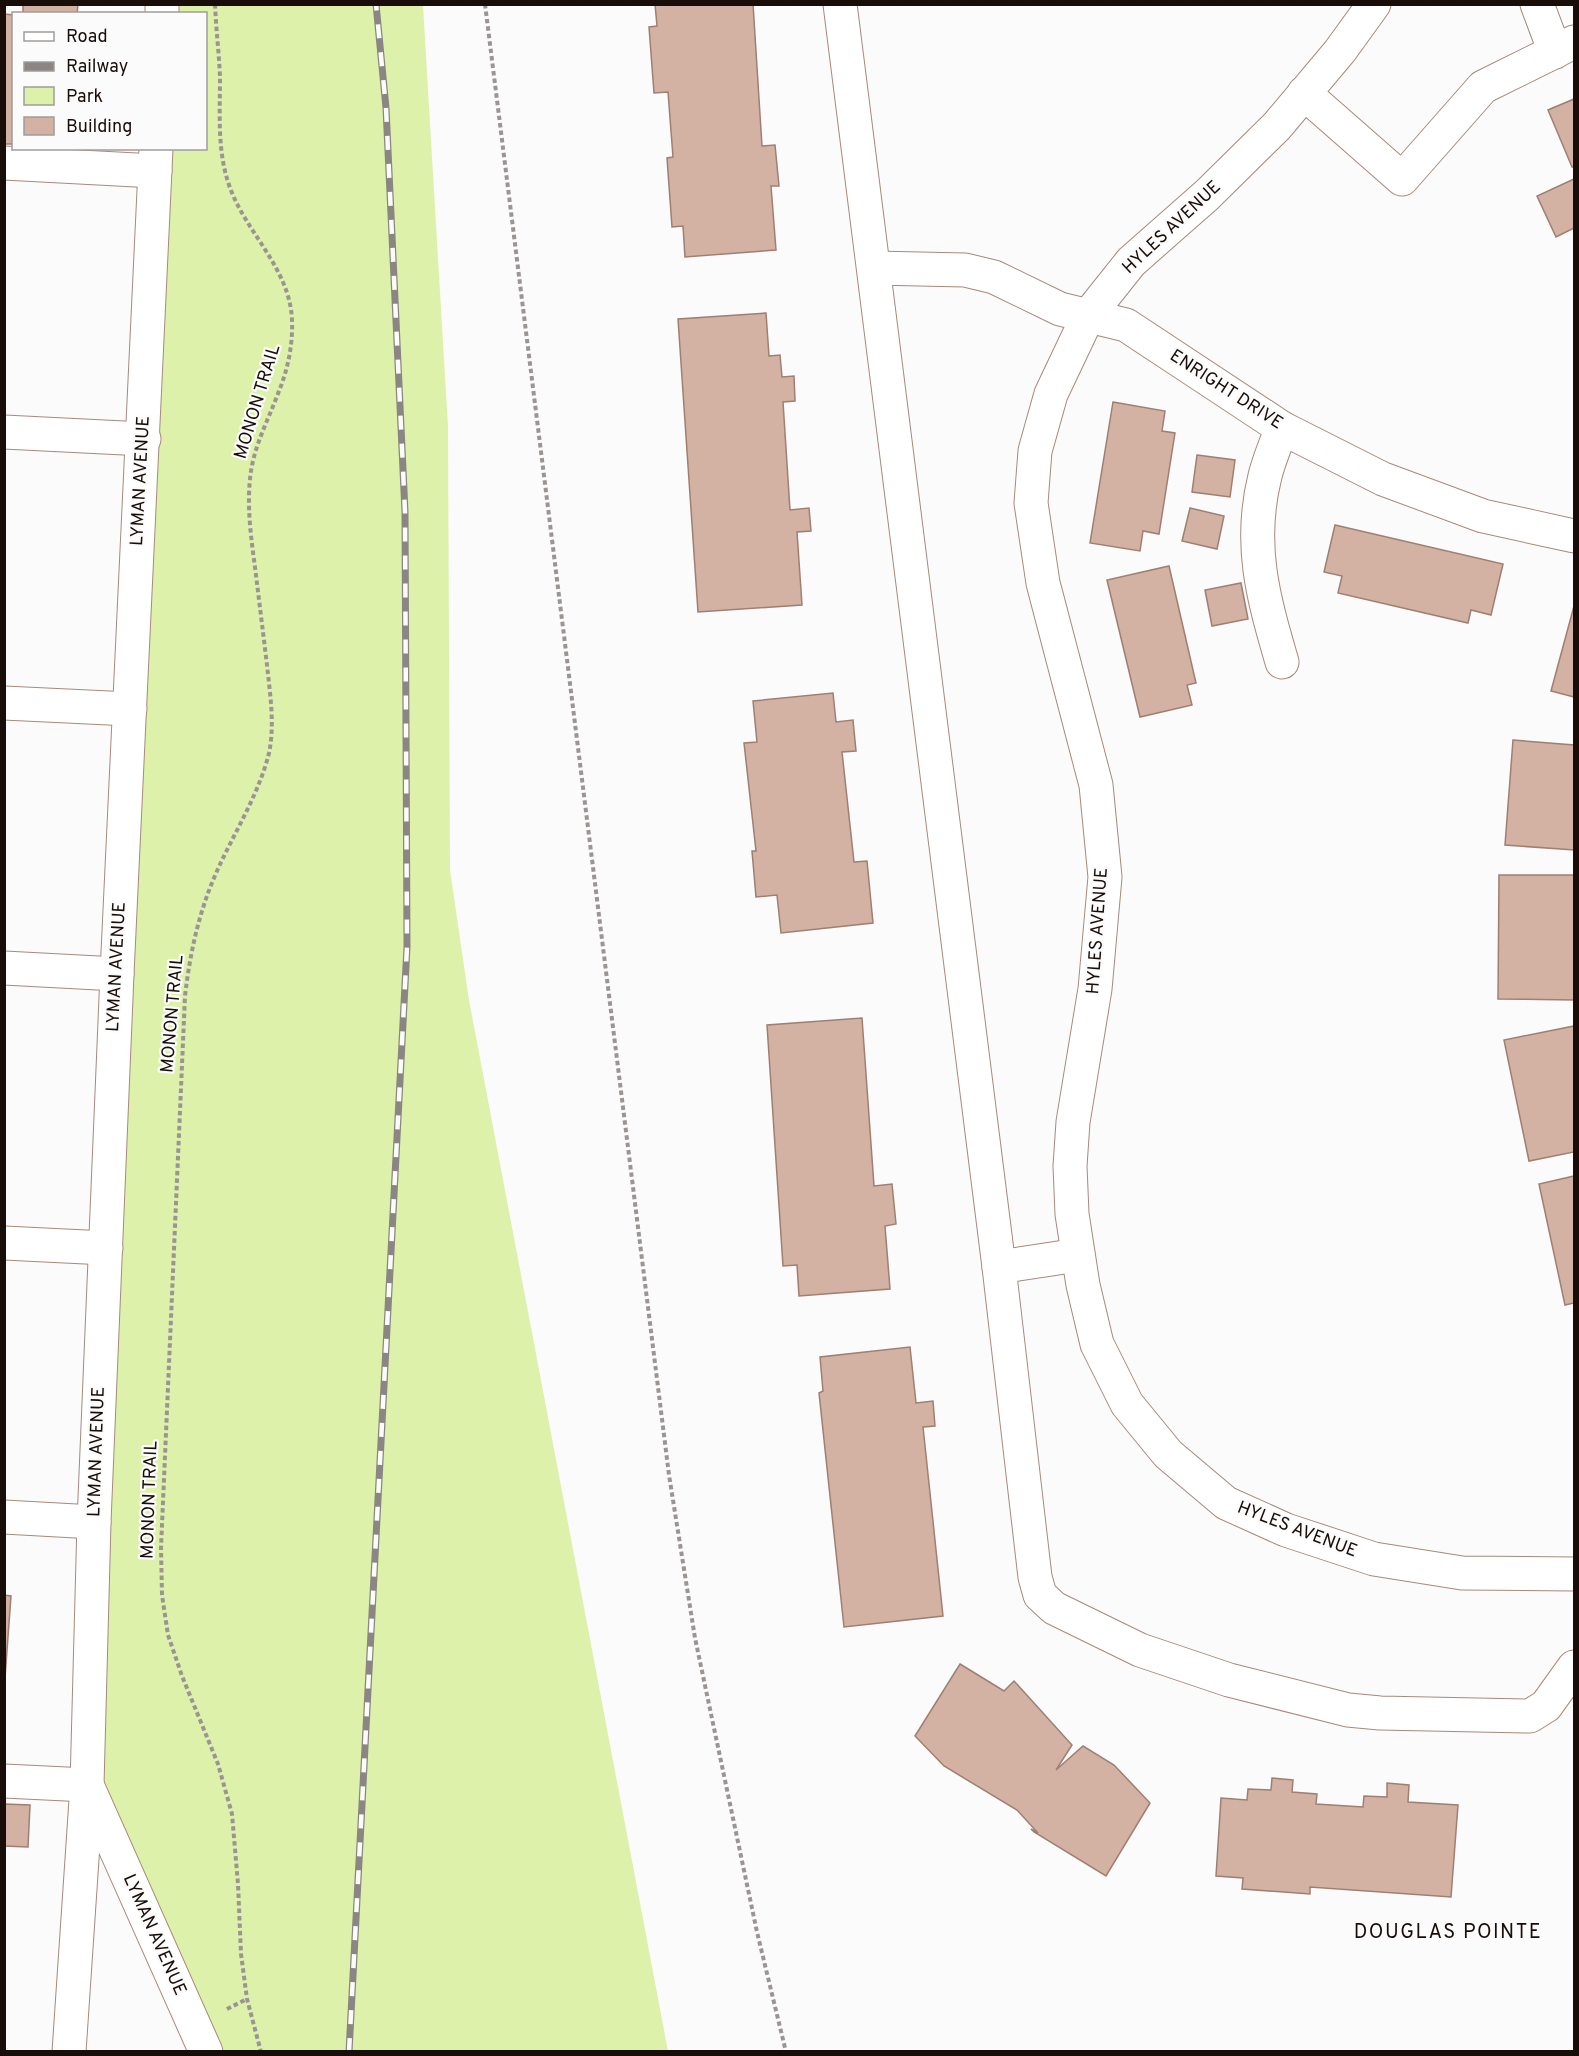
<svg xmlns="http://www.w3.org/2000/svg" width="1579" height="2056" font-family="Overpass,sans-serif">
<rect width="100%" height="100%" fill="#fbfbfb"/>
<!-- green -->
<path fill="#ddf1ab" d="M165,5H423L448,427L450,870L469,1000L668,2051H206L87,1785L159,149L206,148V14L164,13Z"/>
<!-- building -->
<g fill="#d3b2a4" stroke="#9e7f72" stroke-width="1.5">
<path d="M23,4H78L77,14H23Z"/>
<path d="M655,4H753L762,146L775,145L779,186H771L776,250L685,257L683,226L672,227L667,158L673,157L668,92L654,93L649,27L657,26Z"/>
<path d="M4,14L14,15V144H4Z"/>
<path d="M1574,99V167H1572L1548,110Z"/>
<path d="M1574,179V228L1556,237L1537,196Z"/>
<path d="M766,313L769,356L780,355L782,377L794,376L795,401L783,402L790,510L809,508L811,531L797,532L802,605L698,612L678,319Z"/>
<path d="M1113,402L1165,411L1162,431L1175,433L1159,534L1143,531L1140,551L1090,543Z"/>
<path d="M1197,455L1235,460L1230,497L1192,492Z"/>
<path d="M1190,508L1224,516L1217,549L1182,541Z"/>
<path d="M1335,525L1503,564L1491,615L1471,610L1468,623L1338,593L1342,576L1324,572Z"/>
<path d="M1169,566L1196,683L1187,685L1192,705L1140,717L1107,580Z"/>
<path d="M1241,583L1248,619L1212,626L1205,590Z"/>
<path d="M1574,606V697L1551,691Z"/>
<path d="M833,693L836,722L853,720L856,751L842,752L854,862L867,861L873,923L781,933L777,895L756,897L752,851H756L744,743L757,742L753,701Z"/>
<path d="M1513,740L1574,745V850L1505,845Z"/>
<path d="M1499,875H1574V1000L1498,999Z"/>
<path d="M862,1018L874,1186L892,1184L896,1224L885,1226L890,1289L799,1296L797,1265L783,1266L767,1025Z"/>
<path d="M1574,1026V1152L1529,1161L1504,1040Z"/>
<path d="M1574,1176V1303L1565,1305L1539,1184Z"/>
<path d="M910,1347L916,1403L933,1401L935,1426L923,1427L943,1616L844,1627L819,1393L823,1391L820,1357Z"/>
<path d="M4,1595L11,1596L5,1678H4Z"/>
<path d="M960,1664L1004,1691L1014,1681L1072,1745L1056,1770L1083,1746L1114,1765L1150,1803L1106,1876L1034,1832L1031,1829L1038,1833L1017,1810L944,1766L915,1736Z"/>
<path d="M1272,1778L1293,1780L1292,1792L1317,1794L1316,1804L1363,1807L1364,1796L1387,1797V1783L1409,1785L1408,1802L1458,1805L1451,1897L1310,1887V1894L1242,1889L1243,1878L1216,1876L1221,1798L1247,1800L1248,1789L1271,1790Z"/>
<path d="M4,1804L30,1805L28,1847L4,1846Z"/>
</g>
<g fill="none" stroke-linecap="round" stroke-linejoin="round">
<defs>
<g id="minor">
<path d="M840,4L999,1267L1035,1577L1040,1595L1054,1608L1140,1650L1229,1680L1348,1710L1380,1713L1530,1716L1546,1706L1574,1667"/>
<path d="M1374,4L1340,51L1277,126L1207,195L1131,262L1088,316L1051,394L1035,451L1031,503L1043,583L1096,785L1105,877L1095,989L1073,1122L1070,1166L1072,1214L1083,1285L1097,1344L1127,1404L1168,1454L1226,1503L1286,1530L1374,1559L1462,1573L1574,1574"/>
<path d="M1537,4L1555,52"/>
<path d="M162,14V4"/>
<path d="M1304,93L1402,179L1483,87L1574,42"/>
<path d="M4,163L155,171"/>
<path d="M874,268L965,270L994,277L1060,309L1126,325L1282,428L1383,479L1483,516L1574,536"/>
<path d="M4,432L144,439"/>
<path d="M1282,662C1263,597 1248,544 1265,476C1269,460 1276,443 1282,428"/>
<path d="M4,703L130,709"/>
<path d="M4,968L117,974"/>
<path d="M4,1243L106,1248"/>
<path d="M999,1267L1078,1255"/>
<path d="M4,1517L94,1522"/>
<path d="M4,1781L87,1785L206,2052"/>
<path d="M69,2052L87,1785L94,1522L117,974L156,148"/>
</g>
</defs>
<!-- minor casing -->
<use href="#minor" stroke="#a7897b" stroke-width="35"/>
<!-- path -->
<g stroke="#9a9593" stroke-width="4" stroke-dasharray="4.5 3" stroke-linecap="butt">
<path d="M215,4C216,29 219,53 220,77C220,114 217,150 229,185C245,232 290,268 292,320C293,344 288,369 279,391C268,421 253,447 250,479C247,508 251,538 255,567C259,600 263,632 267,665C270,694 275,724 269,753C259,794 234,833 217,871C199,911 190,953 185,996L161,1548L162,1595L168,1635L182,1676L218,1764L232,1814L238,1884L241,1954L247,1999L261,2052"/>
<path d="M485,4L669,1475L695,1638L757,1932L786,2052"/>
<path d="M227,2009L247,1999"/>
</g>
<!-- minor -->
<use href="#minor" stroke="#fff" stroke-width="33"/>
<defs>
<path id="rail" d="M349,2052L407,947L405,512L386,108L376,4"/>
</defs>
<!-- rail casing -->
<use href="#rail" stroke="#8b8583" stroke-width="7"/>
<!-- rail -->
<use href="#rail" stroke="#fbfbfb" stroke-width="4.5" stroke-dasharray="14" stroke-linecap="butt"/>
</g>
<g text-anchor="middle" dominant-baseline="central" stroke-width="4.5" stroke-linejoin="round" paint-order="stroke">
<!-- street labels -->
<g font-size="18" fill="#180d08" stroke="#fbfbfb">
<text transform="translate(1172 228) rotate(-43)">HYLES AVENUE</text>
<text transform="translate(1226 390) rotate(33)">ENRIGHT DRIVE</text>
<text transform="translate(258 402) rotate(-73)">MONON TRAIL</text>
<text transform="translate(141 481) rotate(-87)">LYMAN AVENUE</text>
<text transform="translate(1098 931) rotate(-86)">HYLES AVENUE</text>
<text transform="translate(117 967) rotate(-87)">LYMAN AVENUE</text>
<text transform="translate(173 1014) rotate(-85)">MONON TRAIL</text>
<text transform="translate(97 1452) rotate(-88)">LYMAN AVENUE</text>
<text transform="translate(150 1500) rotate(-88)">MONON TRAIL</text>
<text transform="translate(1297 1530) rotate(21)">HYLES AVENUE</text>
<text transform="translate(154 1935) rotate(66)">LYMAN AVENUE</text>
</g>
<!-- neighbourhood labels -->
<g font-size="20" letter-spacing="1.5" fill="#180d08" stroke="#fbfbfb">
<text x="1448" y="1933">DOUGLAS POINTE</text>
</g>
</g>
<!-- border -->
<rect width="1579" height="2056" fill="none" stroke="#180d08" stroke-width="12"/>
<!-- legend -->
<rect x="12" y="12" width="195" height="138" fill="#fbfbfb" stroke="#a09c9a" stroke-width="1.5"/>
<rect x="24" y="32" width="30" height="9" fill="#ffffff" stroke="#a09c9a" stroke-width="1.5"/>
<text x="66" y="42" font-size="18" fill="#180d08">Road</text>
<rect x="24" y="62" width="30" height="9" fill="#8b8583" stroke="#a09c9a" stroke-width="1.5"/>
<text x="66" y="72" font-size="18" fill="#180d08">Railway</text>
<rect x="24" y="87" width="30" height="18" fill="#ddf1ab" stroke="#a09c9a" stroke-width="1.5"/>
<text x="66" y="102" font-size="18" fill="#180d08">Park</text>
<rect x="24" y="117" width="30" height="18" fill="#d3b2a4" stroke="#a09c9a" stroke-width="1.5"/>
<text x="66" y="132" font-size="18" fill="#180d08">Building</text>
</svg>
